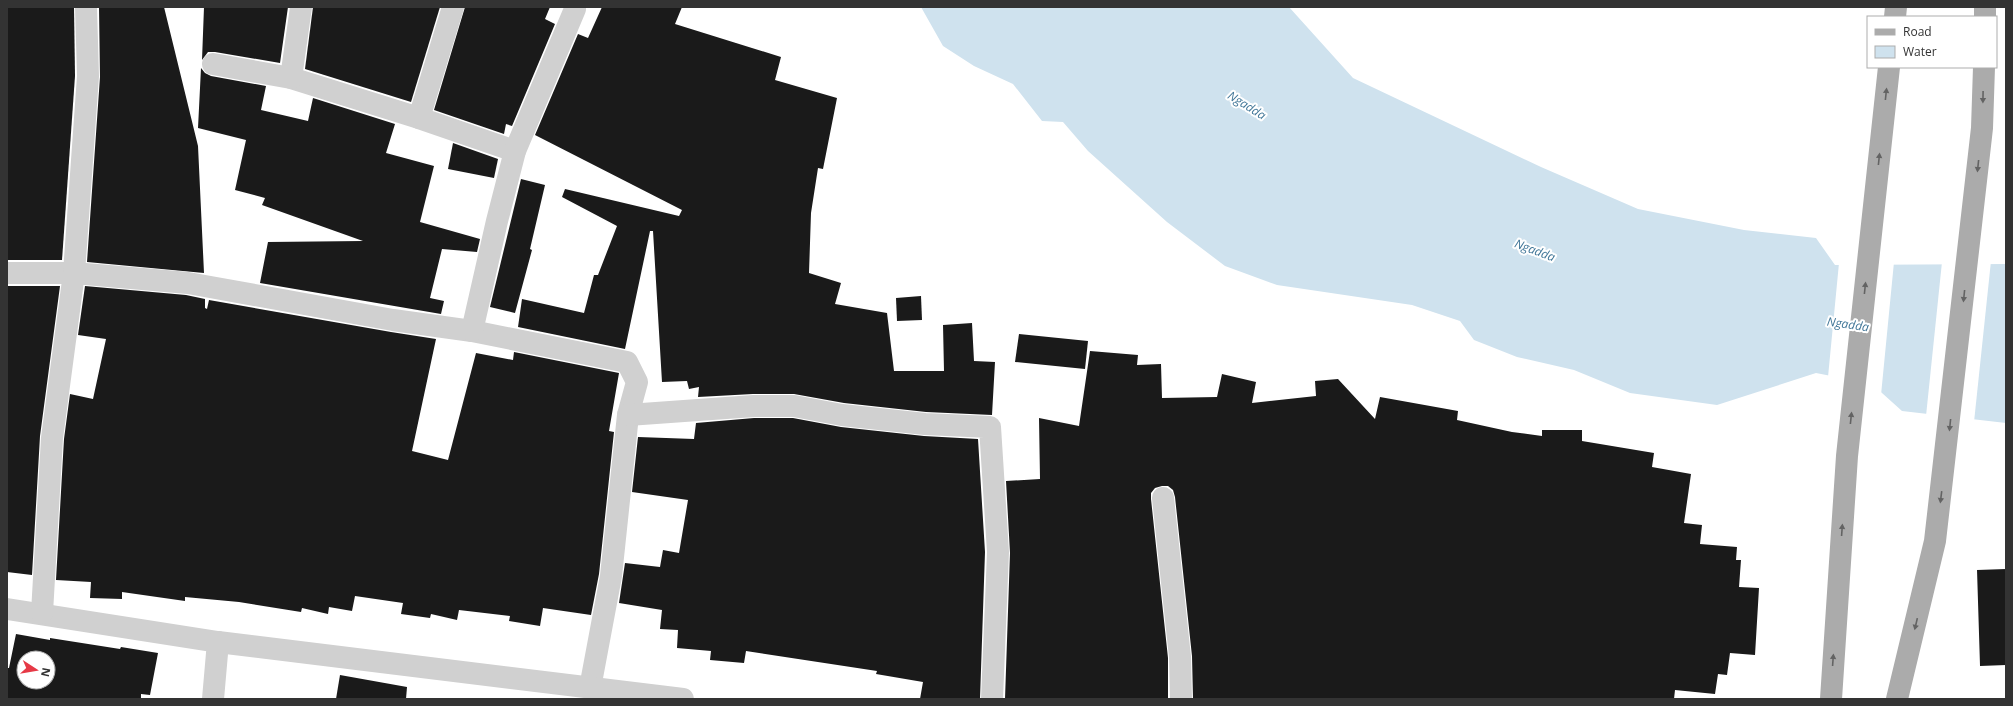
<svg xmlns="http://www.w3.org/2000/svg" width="2013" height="706" font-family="'Open Sans',sans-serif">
<rect width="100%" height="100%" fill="#fff"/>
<!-- water -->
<path fill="#cfe2ee" d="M921,7H1289L1353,78L1541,167L1638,209L1744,230L1816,238L1835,265L2006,264V423L1902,411L1872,384L1816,373L1717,405L1630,393L1574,370L1517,357L1474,340L1460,321L1412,305L1277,285L1225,266L1167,222L1088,151L1063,122L1042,121L1013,84L974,66L943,46Z"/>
<!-- pier -->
<g fill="#fff">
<path d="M1991,261L1974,422L1926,416L1942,262Z"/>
<path d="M1894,262L1881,395L1871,386L1828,377L1839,263Z"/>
</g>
<!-- building -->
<g fill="#1a1a1a" fill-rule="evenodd">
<path d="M7,7H74L75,76L62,260H7Z"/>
<path d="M99,7H164L198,146L204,273L87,262L100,77Z"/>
<path d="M204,7H288L280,63L215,52H208L202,60Z"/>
<path d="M313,7H440L411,102L305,69Z"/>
<path d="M465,7H550L545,19L555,24L512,126L506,124L504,134L434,110Z"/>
<path d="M602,7H682L675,24L781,57L775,80L837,98L823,169L818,168L811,213L809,273L841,283L835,304L887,313L894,371H944L943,325L972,323L974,361L995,362L992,415L926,412L844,403L794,394H753L698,397L699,387L689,389L687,381L662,382L653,231H650L625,349L518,327L522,299L584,313L594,275H598L617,226L562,197L565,189L679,216L682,210L535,135L578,34L588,38Z"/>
<path d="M201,68L205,73L211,76L266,86L261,110L308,121L313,98L395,124L386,153L434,166L420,222L480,239L477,252L442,249L430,298L444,301L441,314L260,283L268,242L363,241L262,205L265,198L235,190L246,140L198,128Z"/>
<path d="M453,143L498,159L494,178L448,169Z"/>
<path d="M521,179L545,185L530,249L532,250L515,313L490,307Z"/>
<path d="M7,286H60L40,436L32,575L7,572Z"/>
<path d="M85,286L186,295L205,299V308L207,309L209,300L391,332L436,339L412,451L448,460L476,353L513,360L514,352L619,373L609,431L614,432L599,574L591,615L543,608L540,626L509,621L510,616L459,610L457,620L431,614L430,618L401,614L403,603L355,596L352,611L329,607L328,614L302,608L301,612L239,602L185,597V601L122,592V599L90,598L91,582L56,580L64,439L70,394L93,399L106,339L78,335Z"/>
<path d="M921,296L922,320L897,321L896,298Z"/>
<path d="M1019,334L1088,341L1085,369L1015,362Z"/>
<path d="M1090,351L1138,355L1137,365L1161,364L1162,398L1217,397L1222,374L1256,382L1252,403L1316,396L1315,381L1338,379L1375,419L1380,397L1458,411L1457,420L1512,432L1542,436V430H1582V441L1654,453L1652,467L1691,474L1684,523L1702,525L1700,544L1737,547L1736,560H1741L1739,587L1759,588L1755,655L1730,653L1727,675L1718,674L1715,694L1675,690L1674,699H1193L1192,656L1175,497L1173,490L1168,486H1162L1155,488L1151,493V499L1168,658V699H1005L1010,553L1006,481L1040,479L1039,418L1079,426Z"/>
<path d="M754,418H793L841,427L924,436L978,439L985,552L980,699H920L923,682L876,674L877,671L746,651L744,663L710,660L711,651L677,648L678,630L660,629L662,610L619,603L625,563L660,567L663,550L679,553L688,500L632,492L638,437L694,439L696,423Z"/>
<path d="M2006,569V665L1980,666L1977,570Z"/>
<path d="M16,634L50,640V638L120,649L121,647L158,653L150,695L141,694V699H7V668H9ZM24,658H48V682H24Z"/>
<path d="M340,675L407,687L406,699H336Z"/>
</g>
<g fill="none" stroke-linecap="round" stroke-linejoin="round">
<!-- minor -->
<g stroke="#d0d0d0" stroke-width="22">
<path d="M213,64L291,78L419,118L515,151"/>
<path d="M291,78L301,7"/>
<path d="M419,118L453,7"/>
<path d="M7,273H74L188,283L393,320L472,331L627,362L637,382L628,415L611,576L590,688"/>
<path d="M472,331L497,221L515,151L575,9"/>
<path d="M628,415L754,406H794L842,415L925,424L990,427L998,552L992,699"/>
<path d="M1163,498L1180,657L1181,699"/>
<path d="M7,609L218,642L683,699"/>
<path d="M42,613L52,438L74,273L88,76L86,7"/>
<path d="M213,699L218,642"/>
</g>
<!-- major -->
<g stroke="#ababab" stroke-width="22">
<path d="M1895,17L1896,7"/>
<path d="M1985,17V7"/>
<path d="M1831,699L1847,456L1889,67"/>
<path d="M1897,699L1935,541L1982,128L1984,67"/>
</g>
</g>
<!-- one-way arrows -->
<defs><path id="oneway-solid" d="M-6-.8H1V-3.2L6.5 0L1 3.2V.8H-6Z"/></defs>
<g fill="#636363">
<use href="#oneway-solid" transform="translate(1886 94) rotate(-84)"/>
<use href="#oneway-solid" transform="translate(1983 97) rotate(91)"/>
<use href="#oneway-solid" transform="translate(1879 159) rotate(-84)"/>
<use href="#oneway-solid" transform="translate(1978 166) rotate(96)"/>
<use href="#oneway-solid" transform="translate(1865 288) rotate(-84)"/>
<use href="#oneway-solid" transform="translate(1964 296) rotate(96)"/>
<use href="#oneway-solid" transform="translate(1851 418) rotate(-84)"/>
<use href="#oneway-solid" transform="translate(1950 425) rotate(96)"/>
<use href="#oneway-solid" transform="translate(1941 497) rotate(97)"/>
<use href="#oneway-solid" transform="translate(1842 530) rotate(-86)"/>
<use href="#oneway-solid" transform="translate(1916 624) rotate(103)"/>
<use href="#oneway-solid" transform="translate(1833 660) rotate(-86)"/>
</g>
<g text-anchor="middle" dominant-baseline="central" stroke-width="4" stroke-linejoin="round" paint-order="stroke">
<!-- water labels -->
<g font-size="12" font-style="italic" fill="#3f7597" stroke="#fff">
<text transform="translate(1247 105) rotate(32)">Ngadda</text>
<text transform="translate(1535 250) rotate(21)">Ngadda</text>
<text transform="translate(1848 324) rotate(8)">Ngadda</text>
</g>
</g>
<!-- border -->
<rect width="2013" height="706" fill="none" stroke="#333333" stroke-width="16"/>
<!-- legend -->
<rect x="1867" y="16" width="130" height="52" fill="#ffffff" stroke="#adadad"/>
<rect x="1875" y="29" width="20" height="6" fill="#ababab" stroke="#adadad"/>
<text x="1903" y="36" font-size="12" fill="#333333">Road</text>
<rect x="1875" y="46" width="20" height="12" fill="#cfe2ee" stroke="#adadad"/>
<text x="1903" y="56" font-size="12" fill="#333333">Water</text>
<!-- north arrow -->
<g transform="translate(36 670) rotate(102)"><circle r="19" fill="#ffffff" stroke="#adadad"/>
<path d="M0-3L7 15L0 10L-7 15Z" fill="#e63946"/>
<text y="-6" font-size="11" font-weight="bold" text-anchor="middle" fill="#333333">N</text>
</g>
</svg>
